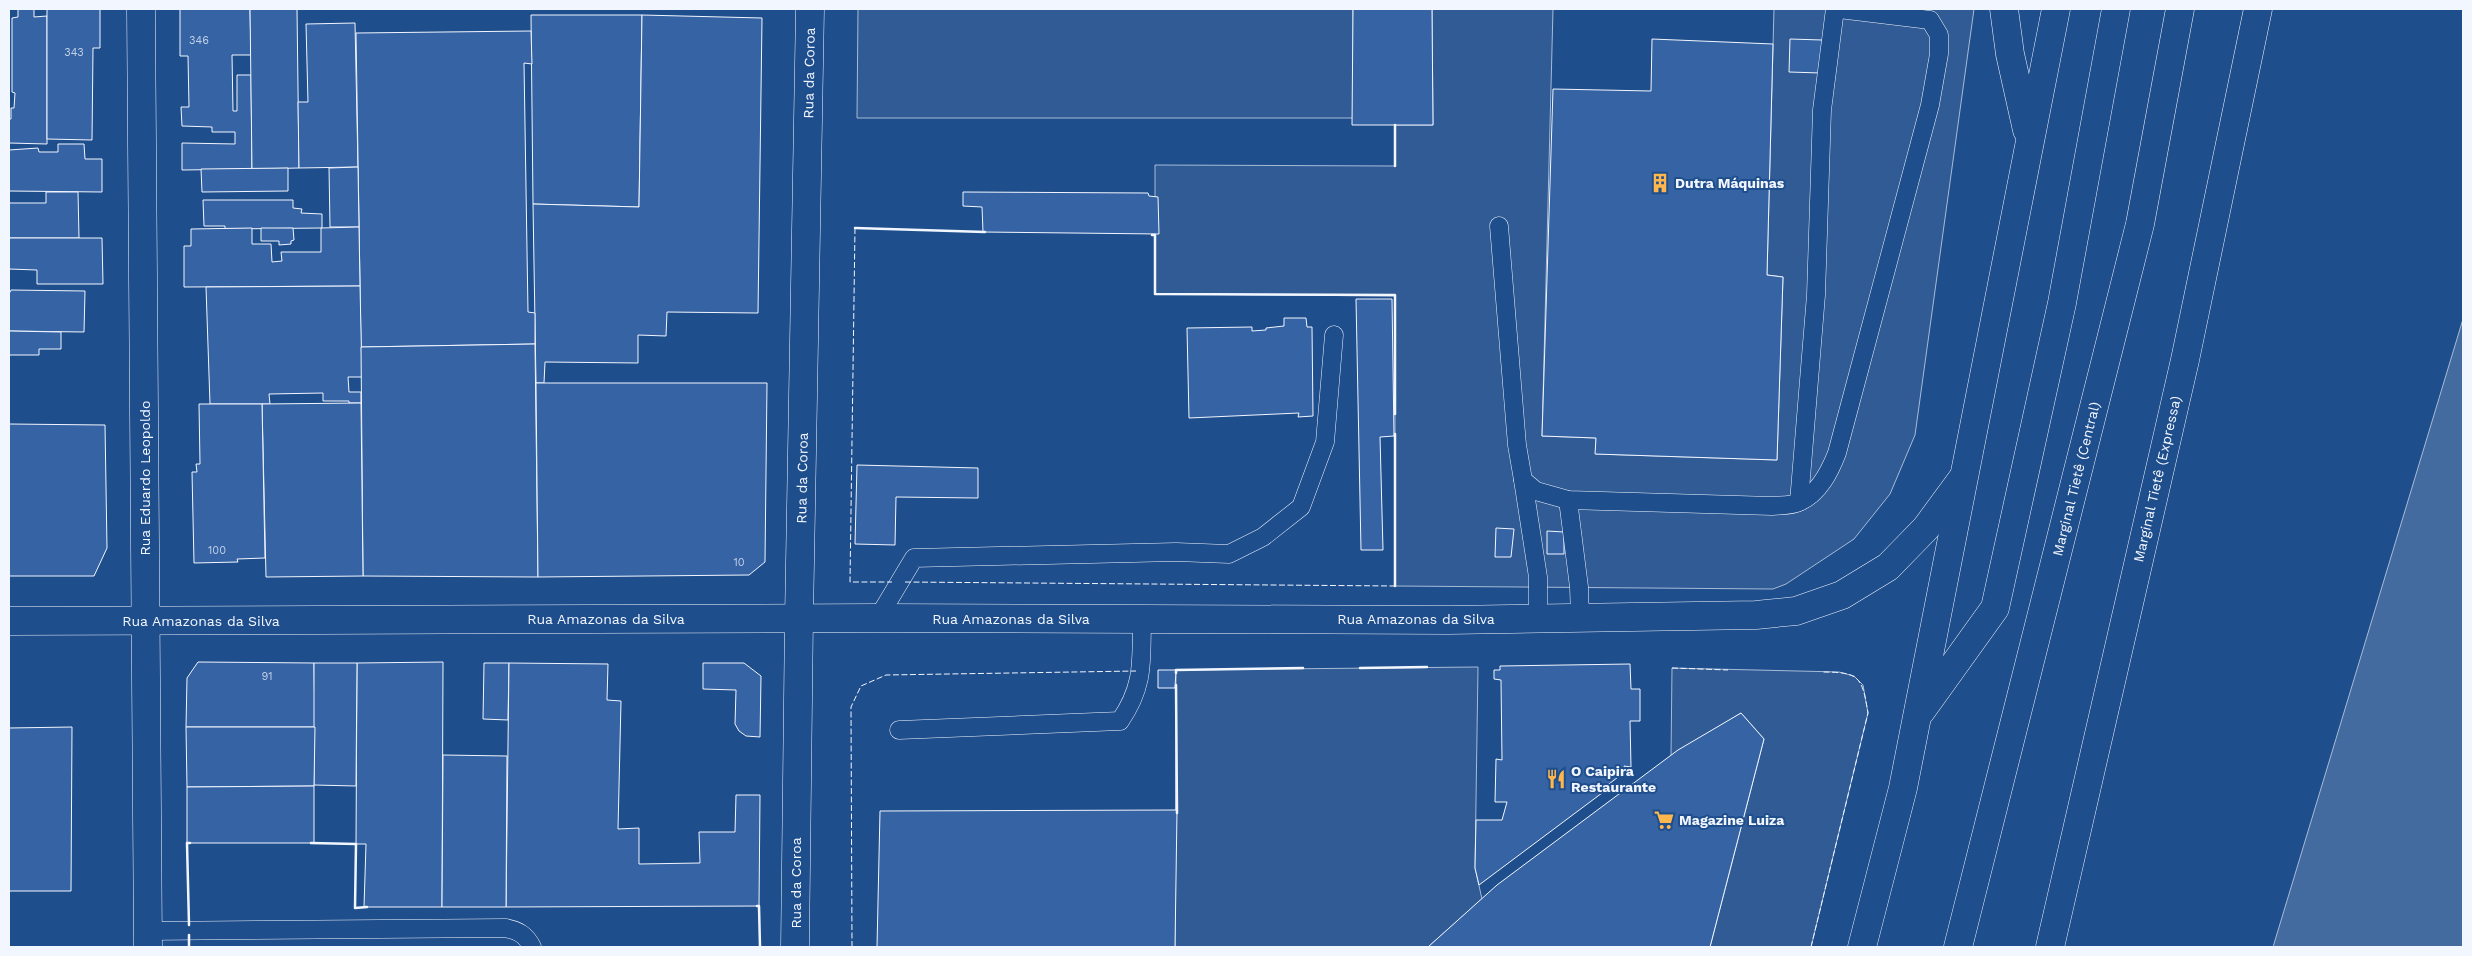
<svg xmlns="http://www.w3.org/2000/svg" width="2472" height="956" font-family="'Work Sans',sans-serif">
<rect width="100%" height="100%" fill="#1f4e8c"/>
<!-- built -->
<g fill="#305b95" stroke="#a8bbd7">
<path d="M858,9H1353V118H857Z"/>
<path d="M1432,9H1553L1542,436L1596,438V454L1777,460L1783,277L1767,275L1774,9H1974L1915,435L1890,494L1854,539L1786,584L1773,589L1395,586V296L1155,294V165L1395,166V125H1433Z"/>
<path d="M1478,667L1475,868L1482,899L1428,947H1175L1176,670Z"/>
<path d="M1672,668L1839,672L1854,676L1863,685L1868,713L1811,947H1710L1764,739L1741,713L1671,756Z"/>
</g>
<!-- water -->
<path fill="#446ba0" stroke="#a8bbd7" d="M2463,319V947H2273Z"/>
<!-- building -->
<g fill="#3563a3" stroke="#f2f6ff">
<path d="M18,9H34V17L47,16V144L9,143V119H11V108H14L15,93L12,92V18L18,17Z"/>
<path d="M47,9H100V48H93L92,140L47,139Z"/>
<path d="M180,9H250L251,55H232L233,111H237V75H251L252,169L182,170V143L235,144V132H212V127L182,126L181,107H189L188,56H180Z"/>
<path d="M250,9H297L299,168L252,169Z"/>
<path d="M1353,9H1432L1433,125H1352Z"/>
<path d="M531,15H642L639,207L533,204Z"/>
<path d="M642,15L762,18L758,313L667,312L666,336L638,335V363L545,362L544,383H536L533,204L639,207Z"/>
<path d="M355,23L358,167L299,168L298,102H308L306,24Z"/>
<path d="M531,31L532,64L524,63L528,312L535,313V344L361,347L356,33Z"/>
<path d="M1652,39L1773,44L1767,275L1783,277L1777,460L1595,454L1596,438L1542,436L1553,89L1651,91Z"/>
<path d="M1790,39L1822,40L1821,73L1789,72Z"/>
<path d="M58,144H84L85,159H102V192L9,191V150L38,148L39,152H58Z"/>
<path d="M358,167L359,227H330L329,168Z"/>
<path d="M288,168V191L202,192L201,169Z"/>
<path d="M46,192H78L79,238H9V203H46Z"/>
<path d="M963,192L1148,193L1149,196L1158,197L1159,234L983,232L982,207L963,206Z"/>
<path d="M203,200H293V208L302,209L301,213L322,214V228L225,229V226H204Z"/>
<path d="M359,227L360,286L184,287V246H191V229L252,228V244H271L272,262L282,261L281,252H321V228Z"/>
<path d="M261,228H293L294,240L291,241V244L279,245V241H261Z"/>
<path d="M9,238H102L103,284H37V270L9,269Z"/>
<path d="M360,286L362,377H348L349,392H361V403H349V401H323V393L269,394L270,404H210L206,287Z"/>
<path d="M11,290L85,291L84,332L9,331V294Z"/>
<path d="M1356,299H1392L1394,436L1380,437L1383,550H1361Z"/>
<path d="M1284,318H1306L1307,327H1312L1313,416L1298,417L1299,413L1189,418L1187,328L1252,327V331L1266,330V328L1284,326Z"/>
<path d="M9,331L61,332V349H39V355H9Z"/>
<path d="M535,344L538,577L363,576L361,347Z"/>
<path d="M536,383H767L765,562L749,575L538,577Z"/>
<path d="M361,403L363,576L266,577L262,404Z"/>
<path d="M199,404H262L265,558L237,559L238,562L194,563L192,472H197L196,464H200Z"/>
<path d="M9,424L105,425L107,548L94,576H9Z"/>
<path d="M857,465L978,468V498L896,497L895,545L855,544Z"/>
<path d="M1496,528L1514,529L1511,557H1495Z"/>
<path d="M1547,531L1564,532V554H1547Z"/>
<path d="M198,662L314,663L315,727H186L187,678Z"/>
<path d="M443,662L442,907H364L366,844H356L357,663Z"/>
<path d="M314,663H357L356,786L314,785Z"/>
<path d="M484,663H509L508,720L483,719Z"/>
<path d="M509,663L608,664L607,700L621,701L618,829L639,828V864L700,863L699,832H735L736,795H760L759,906L506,907Z"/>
<path d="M703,663H744L761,676L760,737L746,736L739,731L735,724L736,690L703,689Z"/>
<path d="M1630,664L1631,689H1640V721H1630L1631,767L1624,766L1626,771L1605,787L1606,790L1479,885L1475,868L1476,820H1502L1507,802H1495L1496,759L1502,760L1501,680L1494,679V670H1500V666Z"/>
<path d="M1158,670H1176L1175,688H1158Z"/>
<path d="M1741,713L1764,739L1710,947H1428L1497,885L1678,750Z"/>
<path d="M72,727L71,891H9V728Z"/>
<path d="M186,727H315L314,786L187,787Z"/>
<path d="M443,755L507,756L506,907H442Z"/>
<path d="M314,786V843H187V787Z"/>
<path d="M1177,810L1175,947H877L880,811Z"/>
</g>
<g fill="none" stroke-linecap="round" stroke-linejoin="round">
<defs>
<g id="lane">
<path d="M1499,226L1517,445L1523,480L1536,491L1568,500L1772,506C1780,505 1792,506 1799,502C1819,494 1830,471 1837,453L1930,105L1939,54V35L1930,20L1839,9"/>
<path d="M1523,480L1538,577V618"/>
<path d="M1568,500L1579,587L1580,618"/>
<path d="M1799,502L1816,295L1822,110L1835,9"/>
<path d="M878,618L914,558L1176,552L1229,554L1263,537L1301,507L1325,442L1334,335"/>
<path d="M899,730L1120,721C1145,685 1141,660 1142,619"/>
<path d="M148,931L505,928C518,930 526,935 532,947"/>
</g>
<g id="street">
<path d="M141,9L148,947"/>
<path d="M9,621L878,618L1449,620L1756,615L1796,611L1842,595L1888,567L1926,528L1962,479"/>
</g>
<path id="secondary" d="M795,947L799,618L810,9"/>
<g id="highway">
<path d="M2004,9L2010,54L2027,130"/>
<path d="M1921,711L1995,608L2062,303L2116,9"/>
<path d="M1862,947L1903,788L2056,9"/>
<path d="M1958,947L2140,224L2180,9"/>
<path d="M2050,947L2185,360L2258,9"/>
</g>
</defs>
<!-- lane casing -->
<use href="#lane" stroke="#f2f6ff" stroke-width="19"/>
<!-- street casing -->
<use href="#street" stroke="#f2f6ff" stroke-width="29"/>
<!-- secondary casing -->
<use href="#secondary" stroke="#f2f6ff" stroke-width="29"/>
<!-- highway casing -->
<use href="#highway" stroke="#f2f6ff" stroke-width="29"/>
<!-- lane -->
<use href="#lane" stroke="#1f4e8c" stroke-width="18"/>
<!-- street -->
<use href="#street" stroke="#1f4e8c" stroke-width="28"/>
<!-- secondary -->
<use href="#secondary" stroke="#1f4e8c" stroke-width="28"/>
<!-- highway -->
<use href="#highway" stroke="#1f4e8c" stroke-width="28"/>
<!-- fence -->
<g stroke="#f2f6ff" stroke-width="1" stroke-dasharray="6 2.5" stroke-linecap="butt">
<path d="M855,228L850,582H892"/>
<path d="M905,582L1395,586"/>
<path d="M1672,668L1728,670"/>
<path d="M852,947L851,707L861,686L886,675L1136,671"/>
<path d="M1811,947L1868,713C1862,677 1860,672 1822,672"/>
</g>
<!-- wall -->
<g stroke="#f2f6ff" stroke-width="2.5">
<path d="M1395,125V166"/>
<path d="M855,228L985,232"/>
<path d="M1152,235H1155V294L1395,295V414"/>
<path d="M1395,586V434"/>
<path d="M1360,668L1427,667"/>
<path d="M1176,673V670L1303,668"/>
<path d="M1176,685L1177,813"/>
<path d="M311,843L356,844L355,908L367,907"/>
<path d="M757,906H759L760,947"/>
<path d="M189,925L187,843H190"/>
<path d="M189,935V947"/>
</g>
</g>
<!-- icons -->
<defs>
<symbol id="building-bare" viewBox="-9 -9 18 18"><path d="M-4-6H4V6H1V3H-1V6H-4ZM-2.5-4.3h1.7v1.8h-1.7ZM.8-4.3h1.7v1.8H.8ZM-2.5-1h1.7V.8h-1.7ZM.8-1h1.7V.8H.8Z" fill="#ffb74d" stroke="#1f4e8c" stroke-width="2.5" paint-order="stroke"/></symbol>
<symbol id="restaurant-bare" viewBox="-9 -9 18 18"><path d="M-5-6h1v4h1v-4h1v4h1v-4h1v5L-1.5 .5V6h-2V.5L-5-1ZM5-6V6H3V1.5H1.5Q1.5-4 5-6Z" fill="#ffb74d" stroke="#1f4e8c" stroke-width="2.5" paint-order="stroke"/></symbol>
<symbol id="supermarket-bare" viewBox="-9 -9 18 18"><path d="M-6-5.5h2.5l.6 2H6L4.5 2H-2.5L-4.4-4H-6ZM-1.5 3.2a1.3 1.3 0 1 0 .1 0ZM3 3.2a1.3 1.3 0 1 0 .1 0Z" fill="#ffb74d" stroke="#1f4e8c" stroke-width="2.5" paint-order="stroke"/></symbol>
</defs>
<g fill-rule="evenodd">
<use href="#building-bare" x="1646" y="169" width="28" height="28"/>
<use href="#restaurant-bare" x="1542" y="765" width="28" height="28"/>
<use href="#supermarket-bare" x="1650" y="806" width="28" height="28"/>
</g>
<g text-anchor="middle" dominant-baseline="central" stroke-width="4" stroke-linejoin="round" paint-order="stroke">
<!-- number labels -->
<g font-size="11" fill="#c3d1e8">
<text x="199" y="40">346</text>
<text x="74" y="52">343</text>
<text x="217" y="550">100</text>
<text x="739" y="562">10</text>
<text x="267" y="676">91</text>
</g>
<!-- street labels -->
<g font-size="14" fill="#f2f6ff" stroke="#1f4e8c">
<text transform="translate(809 73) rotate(-89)">Rua da Coroa</text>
<text transform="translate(145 478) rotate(-90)">Rua Eduardo Leopoldo</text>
<text transform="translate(802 478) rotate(-89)">Rua da Coroa</text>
<text transform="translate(2076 479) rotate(-76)">Marginal Tietê (Central)</text>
<text transform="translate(2157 479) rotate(-77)">Marginal Tietê (Expressa)</text>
<text x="606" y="619">Rua Amazonas da Silva</text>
<text x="1011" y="619">Rua Amazonas da Silva</text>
<text x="1416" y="619">Rua Amazonas da Silva</text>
<text x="201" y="621">Rua Amazonas da Silva</text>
<text transform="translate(796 883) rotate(-90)">Rua da Coroa</text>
</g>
<!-- poi labels -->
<g font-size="14" font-weight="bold" fill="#f2f6ff" stroke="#1f4e8c" text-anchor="start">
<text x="1675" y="183">Dutra Máquinas</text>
<text x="1571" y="771">O Caipira<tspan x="1571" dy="16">Restaurante</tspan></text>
<text x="1679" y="820">Magazine Luiza</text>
</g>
</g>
<!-- border -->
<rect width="2472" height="956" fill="none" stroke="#f2f6ff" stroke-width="20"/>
</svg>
